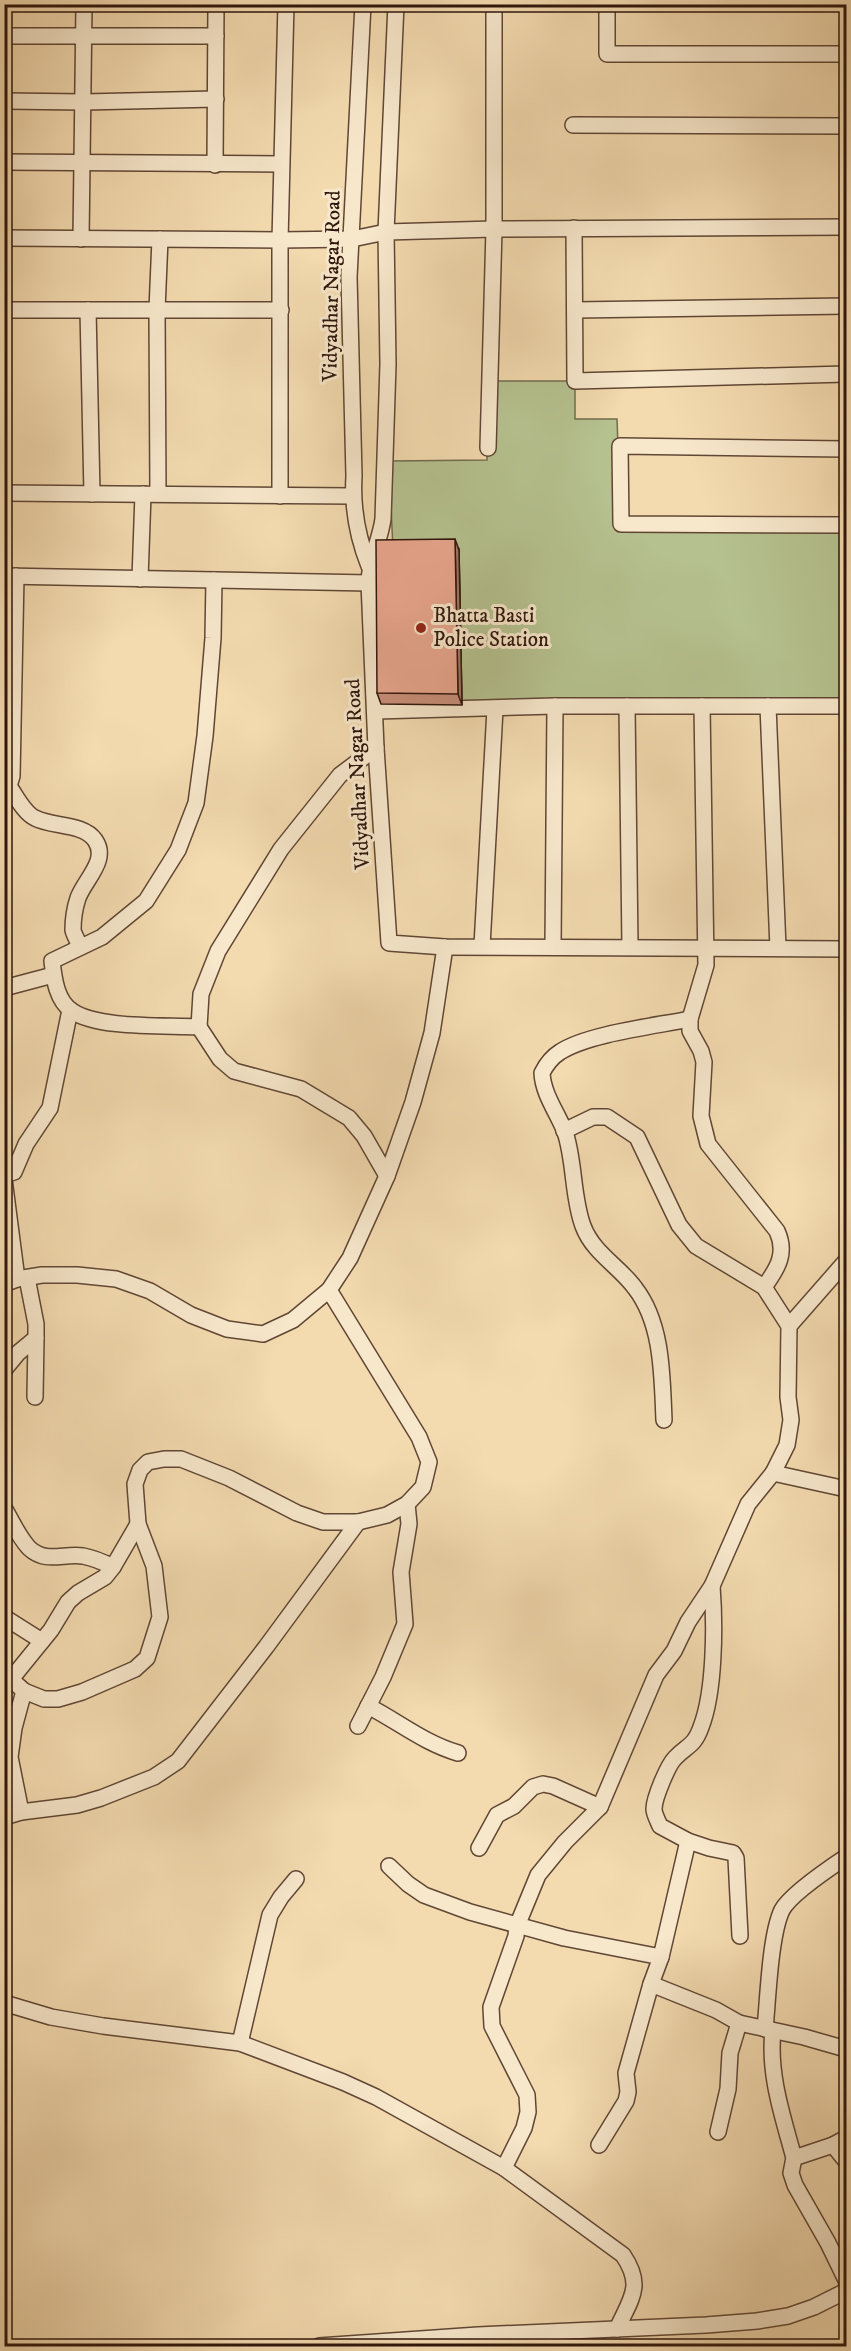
<svg xmlns="http://www.w3.org/2000/svg" width="851" height="2351" font-family="'IM FELL DW Pica',serif">
<rect width="100%" height="100%" fill="#f3daaf"/>
<filter id="stains"><feTurbulence type="fractalNoise" baseFrequency=".00333" numOctaves="4"/><feColorMatrix values="0 0 0 0 .2 0 0 0 0 .09 0 0 0 0 .02 0 0 0 .5 -.17"/></filter>
<radialGradient id="worn" r=".72"><stop offset=".6" stop-color="#630" stop-opacity="0"/><stop offset="1" stop-color="#630" stop-opacity=".3"/></radialGradient>
<!-- green -->
<path fill="#b5c18f" stroke="#726c4e" stroke-width="1.5" d="M488,381H575V419H617L621,527L846,529V699L462,705L459,550H393L389,461L487,460Z"/>
<g fill="none" stroke-linecap="round" stroke-linejoin="round">
<defs>
<g id="minor">
<path d="M363,4L349,277L354,476C352,508 357,536 369,566"/>
<path d="M396,4L386,232L388,364L383,519C380,541 369,560 369,583L376,748L389,943L445,947L846,949"/>
<path d="M607,4V54H846"/>
<path d="M4,36H216"/>
<path d="M4,101L84,102L216,99"/>
<path d="M573,125L846,126"/>
<path d="M4,162L281,164"/>
<path d="M215,165L216,4"/>
<path d="M574,228L575,381L846,374"/>
<path d="M4,238L280,240L352,239L386,232L494,229L846,227"/>
<path d="M81,239L84,4"/>
<path d="M4,310H281"/>
<path d="M88,310L92,494"/>
<path d="M575,310L846,306"/>
<path d="M488,448L494,229V4"/>
<path d="M846,449L620,446L621,524L846,525"/>
<path d="M4,493L353,496"/>
<path d="M158,494L157,310L160,239"/>
<path d="M280,496V240L286,4"/>
<path d="M4,576L369,583"/>
<path d="M140,579L143,494"/>
<path d="M214,580L213,638L205,736L196,803L178,850L146,901L102,937L52,961C54,978 56,1000 72,1011C98,1029 166,1025 199,1027L201,994L218,951L281,849L340,775L376,748"/>
<path d="M627,706L630,947"/>
<path d="M702,706L706,965L690,1019V1031L701,1051L704,1062L701,1116L708,1144L777,1231C787,1253 778,1268 764,1287"/>
<path d="M768,706L778,948"/>
<path d="M376,711L555,706H846"/>
<path d="M9,786C16,796 24,813 35,818C52,827 83,823 95,840C109,860 85,879 78,898C75,907 73,920 73,930C74,935 78,941 80,947"/>
<path d="M4,789L9,786L12,776L16,576"/>
<path d="M482,946L495,709"/>
<path d="M553,946L555,706"/>
<path d="M4,988L53,975"/>
<path d="M199,1027L220,1059L234,1071L301,1089L349,1118L364,1136L387,1176"/>
<path d="M564,1131L593,1117H607L637,1137L679,1225L696,1246L764,1287L789,1326L788,1397L791,1420L787,1445L773,1473L846,1489"/>
<path d="M4,1175L14,1172L26,1144L50,1108L70,1010"/>
<path d="M4,1179L17,1279"/>
<path d="M4,1284L17,1279L42,1275H77L116,1279L150,1291L191,1315L227,1329L263,1334L293,1320L329,1290L350,1258L387,1176L413,1102L432,1033L445,947"/>
<path d="M789,1326L846,1261"/>
<path d="M4,1370L18,1353L36,1338V1324L27,1278"/>
<path d="M35,1397L36,1338"/>
<path d="M664,1420C662,1377 663,1324 635,1288C619,1266 593,1253 583,1226C572,1196 575,1162 565,1132C557,1112 543,1094 542,1073C546,1065 552,1057 560,1052C587,1034 655,1026 690,1019"/>
<path d="M4,1508C12,1521 18,1536 29,1548C46,1564 63,1553 83,1556C94,1558 103,1562 113,1567"/>
<path d="M712,1586C715,1624 715,1691 701,1727C694,1747 687,1745 675,1758C668,1765 654,1798 654,1809C654,1814 658,1821 660,1826L688,1841L709,1848L733,1853L736,1858L740,1936"/>
<path d="M4,1617L42,1641"/>
<path d="M4,1673L24,1691L44,1699H58L82,1692L135,1669L147,1658L160,1617L154,1566L138,1524L135,1484L140,1470L148,1462L164,1459H181L229,1478L297,1513L323,1522H358L387,1515L407,1504L423,1487L429,1462L419,1437L329,1290"/>
<path d="M12,1678L51,1630L68,1602L78,1593L105,1577L113,1567L138,1524"/>
<path d="M368,1706C399,1722 424,1743 458,1753"/>
<path d="M358,1726L383,1677L405,1624L401,1572L409,1524L407,1504"/>
<path d="M21,1812L10,1757L14,1728L24,1691"/>
<path d="M4,1817L21,1812L77,1805L101,1798L154,1777L178,1761L266,1647L358,1522"/>
<path d="M479,1848L497,1815L514,1806L533,1787L543,1784L553,1786L600,1807"/>
<path d="M389,1866L408,1884L424,1895L470,1912L564,1938L661,1957L688,1841"/>
<path d="M661,1957L651,1984L716,2010L739,2023"/>
<path d="M4,2003L51,2017L103,2026L240,2043L343,2082L376,2097L504,2168L623,2255C644,2286 631,2298 617,2329"/>
<path d="M765,2029C768,1999 770,1935 782,1910C790,1895 831,1867 846,1857"/>
<path d="M773,2031C768,2074 783,2117 794,2158L833,2145L846,2138"/>
<path d="M240,2043L270,1915L281,1897L296,1879"/>
<path d="M718,2132L728,2089L730,2053L739,2023L804,2037L846,2049"/>
<path d="M599,2145L626,2101L628,2092L626,2073L651,1984"/>
<path d="M833,2145L846,2161"/>
<path d="M794,2158L791,2173L795,2185L828,2243L846,2280"/>
<path d="M504,2168L524,2128L528,2112L527,2095L492,2026L491,2007L516,1936L517,1926L538,1875L565,1842L600,1807L656,1675L674,1651L688,1622L712,1586L748,1504L773,1473"/>
<path d="M319,2346L478,2335L706,2325L757,2321L788,2316L814,2307L846,2291"/>
</g>
</defs>
<!-- minor casing -->
<use href="#minor" stroke="#604735" stroke-width="18"/>
<!-- minor -->
<use href="#minor" stroke="#f7e7cb" stroke-width="15"/>
</g>
<!-- wall -->
<path fill="#c88e79" stroke="#2f160c" stroke-width="1.5" d="M459,550L462,705L381,704L377,693Z"/>
<!-- shaded-wall -->
<path fill="#a27463" stroke="#2f160c" stroke-width="1.5" d="M455,539L459,550L462,705L458,694Z"/>
<!-- building -->
<path fill="#e8a58d" stroke="#2f160c" stroke-width="1.5" d="M455,539L458,694L377,693L376,540Z"/>
<!-- markers -->
<circle fill="#8f2418" stroke="#f7e7cb" stroke-width="2" cx="421" cy="628" r="6"/>
<g text-anchor="middle" dominant-baseline="central" stroke-width="6" stroke-linejoin="round" paint-order="stroke">
<!-- street labels -->
<g font-size="21" fill="#2f160c" stroke="#f7e7cb">
<text transform="translate(332 286) rotate(-89)">Vidyadhar Nagar Road</text>
<text transform="translate(358 774) rotate(-93)">Vidyadhar Nagar Road</text>
</g>
<!-- poi labels -->
<g font-size="21" fill="#2f160c" stroke="#f7e7cb" text-anchor="start">
<text x="433" y="616">Bhatta Basti<tspan x="433" dy="24">Police Station</tspan></text>
</g>
</g>
<!-- margin -->
<rect width="851" height="2351" fill="none" stroke="#f3daaf" stroke-width="24"/>
<rect x="6" y="6" width="839" height="2339" fill="none" stroke="#2f160c" stroke-width="3"/>
<rect x="12" y="12" width="827" height="2327" fill="none" stroke="#2f160c" stroke-width="1.5"/>
<rect width="100%" height="100%" filter="url(#stains)"/>
<rect width="100%" height="100%" fill="url(#worn)"/>
</svg>
